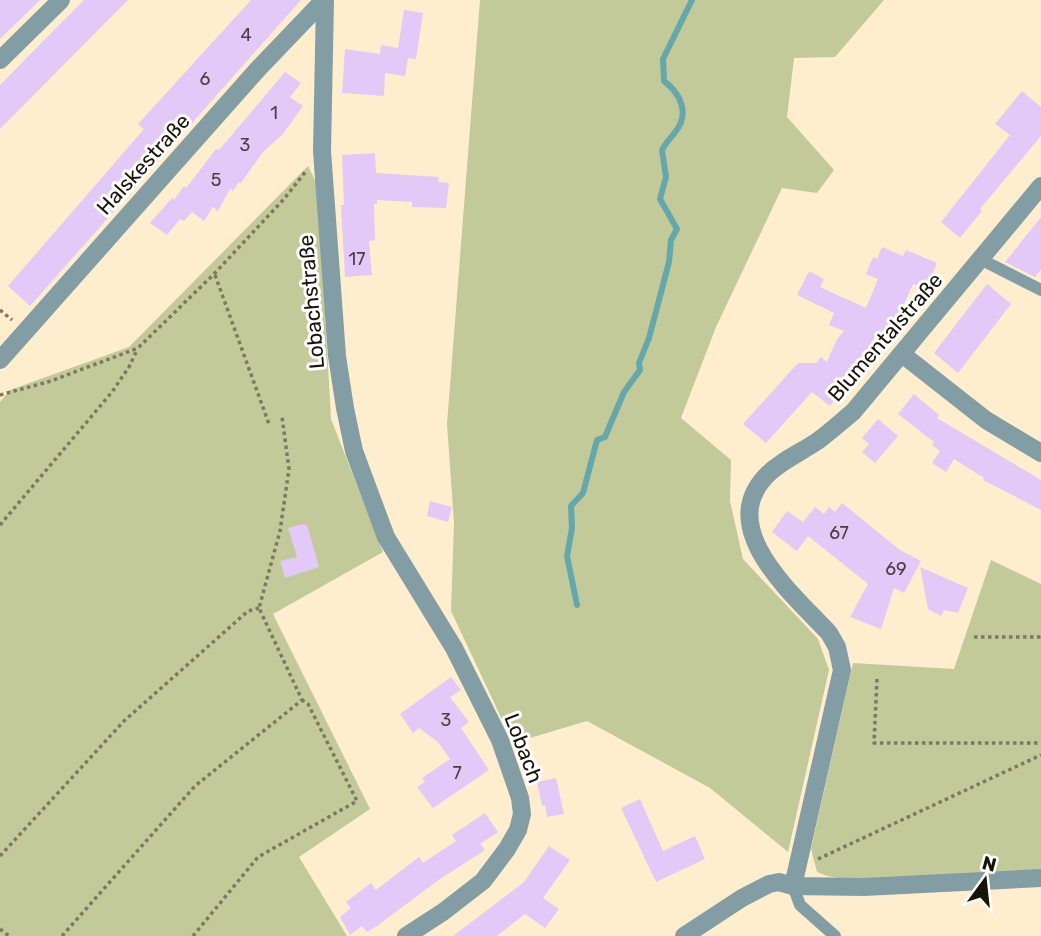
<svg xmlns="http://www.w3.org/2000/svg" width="1041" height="936" font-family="Rubik,sans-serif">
<rect width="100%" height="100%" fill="#ffeece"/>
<!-- green -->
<g fill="#c2ca9a">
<path d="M480,0H884L835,57L794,58L787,117L834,170L817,193L782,188L716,327L681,418L731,460L730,501L743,559L818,639L829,670L788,852L710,788L587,721L513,743L451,611L454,523L447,424Z"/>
<path d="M308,166L318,186L331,419L383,552L273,614L370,809L299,857L347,936H0V402L10,390L129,347Z"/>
<path d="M991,560L1041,584V872L863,882L827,876L817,872L811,849L853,663L954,669Z"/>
</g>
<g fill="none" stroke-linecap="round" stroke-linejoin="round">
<!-- stream -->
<path stroke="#65a8ac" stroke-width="6" d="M577,605L567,556L572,528L571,506L583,493L597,440L605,437L624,392L640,370L639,363L649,338L669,262L671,240L677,229L660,199L666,177L662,150C666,142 671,138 676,131C690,113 680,93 664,81L663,59L692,0"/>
</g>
<!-- building -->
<g fill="#e2c9f8">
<path d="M0,0H40L0,39Z"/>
<path d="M84,0H128L0,129V85Z"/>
<path d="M251,0H301L30,306L8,286L144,129L138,124Z"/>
<path d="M404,10L423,13L416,59L408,58L405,76L385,73L384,96L342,93L345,49L380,54L381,45L398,48Z"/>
<path d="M285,72L301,83L290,97L303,106L283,134L263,152L241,183L239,182L233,191L230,189L218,211L213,207L204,221L192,212L184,221L180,219L167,235L150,223L172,198L174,200L184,186L186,188L216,149L219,150Z"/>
<path d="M1022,91L1041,107V136L980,209L982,211L960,238L941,222L1010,135L995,124Z"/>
<path d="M375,153L376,173L439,177L438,182L449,183L446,208L412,207V202L377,200V204H374L375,240L369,241L372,275L345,277L341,205H344L342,155Z"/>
<path d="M1041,217V270L1035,277L1005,262Z"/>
<path d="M882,247L903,256L906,250L937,263L926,289L913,284L888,340L876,334L862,367L859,365L830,406L812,392L766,443L743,424L798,363H816L821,357L827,362L837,339L844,331L829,325L834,313L797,295L809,271L824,279L820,287L866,308L878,279L866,274L873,257L877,259Z"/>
<path d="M987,284L1011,304L958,373L934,353Z"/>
<path d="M914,394L939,415L937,418L1041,480V510L983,480L984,478L954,459L946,472L932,463L940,451L932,445L934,442L898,414Z"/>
<path d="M878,419L898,436L875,463L862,452L869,444L862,438Z"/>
<path d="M430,501L452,507L448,522L427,516Z"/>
<path d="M842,503L900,550L921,561L904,593L894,588L881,629L850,617L868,584L808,536L797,551L772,532L787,511L803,522L815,507L824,514L829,507L835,512Z"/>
<path d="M303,524L307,525L319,567L285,578L280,561L297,557L288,528Z"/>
<path d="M920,567L968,588L958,613L944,610L941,616L928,609Z"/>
<path d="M451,677L461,690L450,697L469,722L461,728L489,770L433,808L417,787L425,782L422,778L450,759L438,742L419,728L413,733L400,714Z"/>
<path d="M556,778L564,814L547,817L545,805L542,806L537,782Z"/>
<path d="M640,799L663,851L695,836L705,859L656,882L621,808Z"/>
<path d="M485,813L498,832L480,844L485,850L440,879L377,926L367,932L362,926L350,935L340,917L351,908L346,902L371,883L376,890L419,857L423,863L456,841L452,835Z"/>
<path d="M549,846L570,860L543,898L559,909L545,928L525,914L497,936H453L524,882Z"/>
</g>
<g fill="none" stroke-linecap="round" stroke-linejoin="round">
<!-- path -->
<g stroke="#807661" stroke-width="3.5" stroke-dasharray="3.5 3.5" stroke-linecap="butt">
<path d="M215,275L269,424"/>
<path d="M0,310L12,320"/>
<path d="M0,395L51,381L138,348L214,274L284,199L306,171"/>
<path d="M0,525L112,392L129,367L137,350"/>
<path d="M974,637H1041"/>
<path d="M877,679L874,743H1041"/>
<path d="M0,856L124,721L248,611L259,608"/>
<path d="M818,859L1041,755"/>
<path d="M0,929L9,936"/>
<path d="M62,936L195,786L302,700L259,608L280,531L289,469L282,417"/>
<path d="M193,936L258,857L357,801L308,704L302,700"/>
</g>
<!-- service -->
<g stroke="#839da4" stroke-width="12">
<path d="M980,259L1041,290"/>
<path d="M793,886L800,905L835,936"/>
</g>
<!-- minor -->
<g stroke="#839da4" stroke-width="18">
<path d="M325,0L322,151L337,356L345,408L354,451L386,537L454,648L500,740L520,798L522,814L518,830L507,849L483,881L443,912L406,936"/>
<path d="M0,60L61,0"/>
<path d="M902,354L986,420L1041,453"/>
<path d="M0,360L258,69L324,0"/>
<path d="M793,886L842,670L837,647L829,633C795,596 715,530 766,476C780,461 802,452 819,440C831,431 842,421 853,412L1041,186"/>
<path d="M684,936L742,898L769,884L779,882L793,886L864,887L1041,878"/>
</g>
</g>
<g text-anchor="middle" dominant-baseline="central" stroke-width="6" stroke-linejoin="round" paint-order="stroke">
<!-- number labels -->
<g font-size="18" fill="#4a4043">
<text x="246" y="35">4</text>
<text x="205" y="79">6</text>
<text x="274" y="113">1</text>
<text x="245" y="145">3</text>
<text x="216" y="180">5</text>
<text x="357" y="259">17</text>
<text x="839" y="533">67</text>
<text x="896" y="569">69</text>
<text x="446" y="720">3</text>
<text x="457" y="773">7</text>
</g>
<!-- street labels -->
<g font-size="21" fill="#181307" stroke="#fff">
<text transform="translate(143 164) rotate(-48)">Halskestraße</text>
<text transform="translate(311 302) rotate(-95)">Lobachstraße</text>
<text transform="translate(885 337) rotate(-49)">Blumentalstraße</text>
<text transform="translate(524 748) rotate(69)">Lobach</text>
</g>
</g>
<!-- north arrow -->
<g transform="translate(985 880) rotate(15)" stroke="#ffffff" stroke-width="5" paint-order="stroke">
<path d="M0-5L12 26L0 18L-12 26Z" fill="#181307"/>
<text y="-10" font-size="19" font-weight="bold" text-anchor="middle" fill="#181307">N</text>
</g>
</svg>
